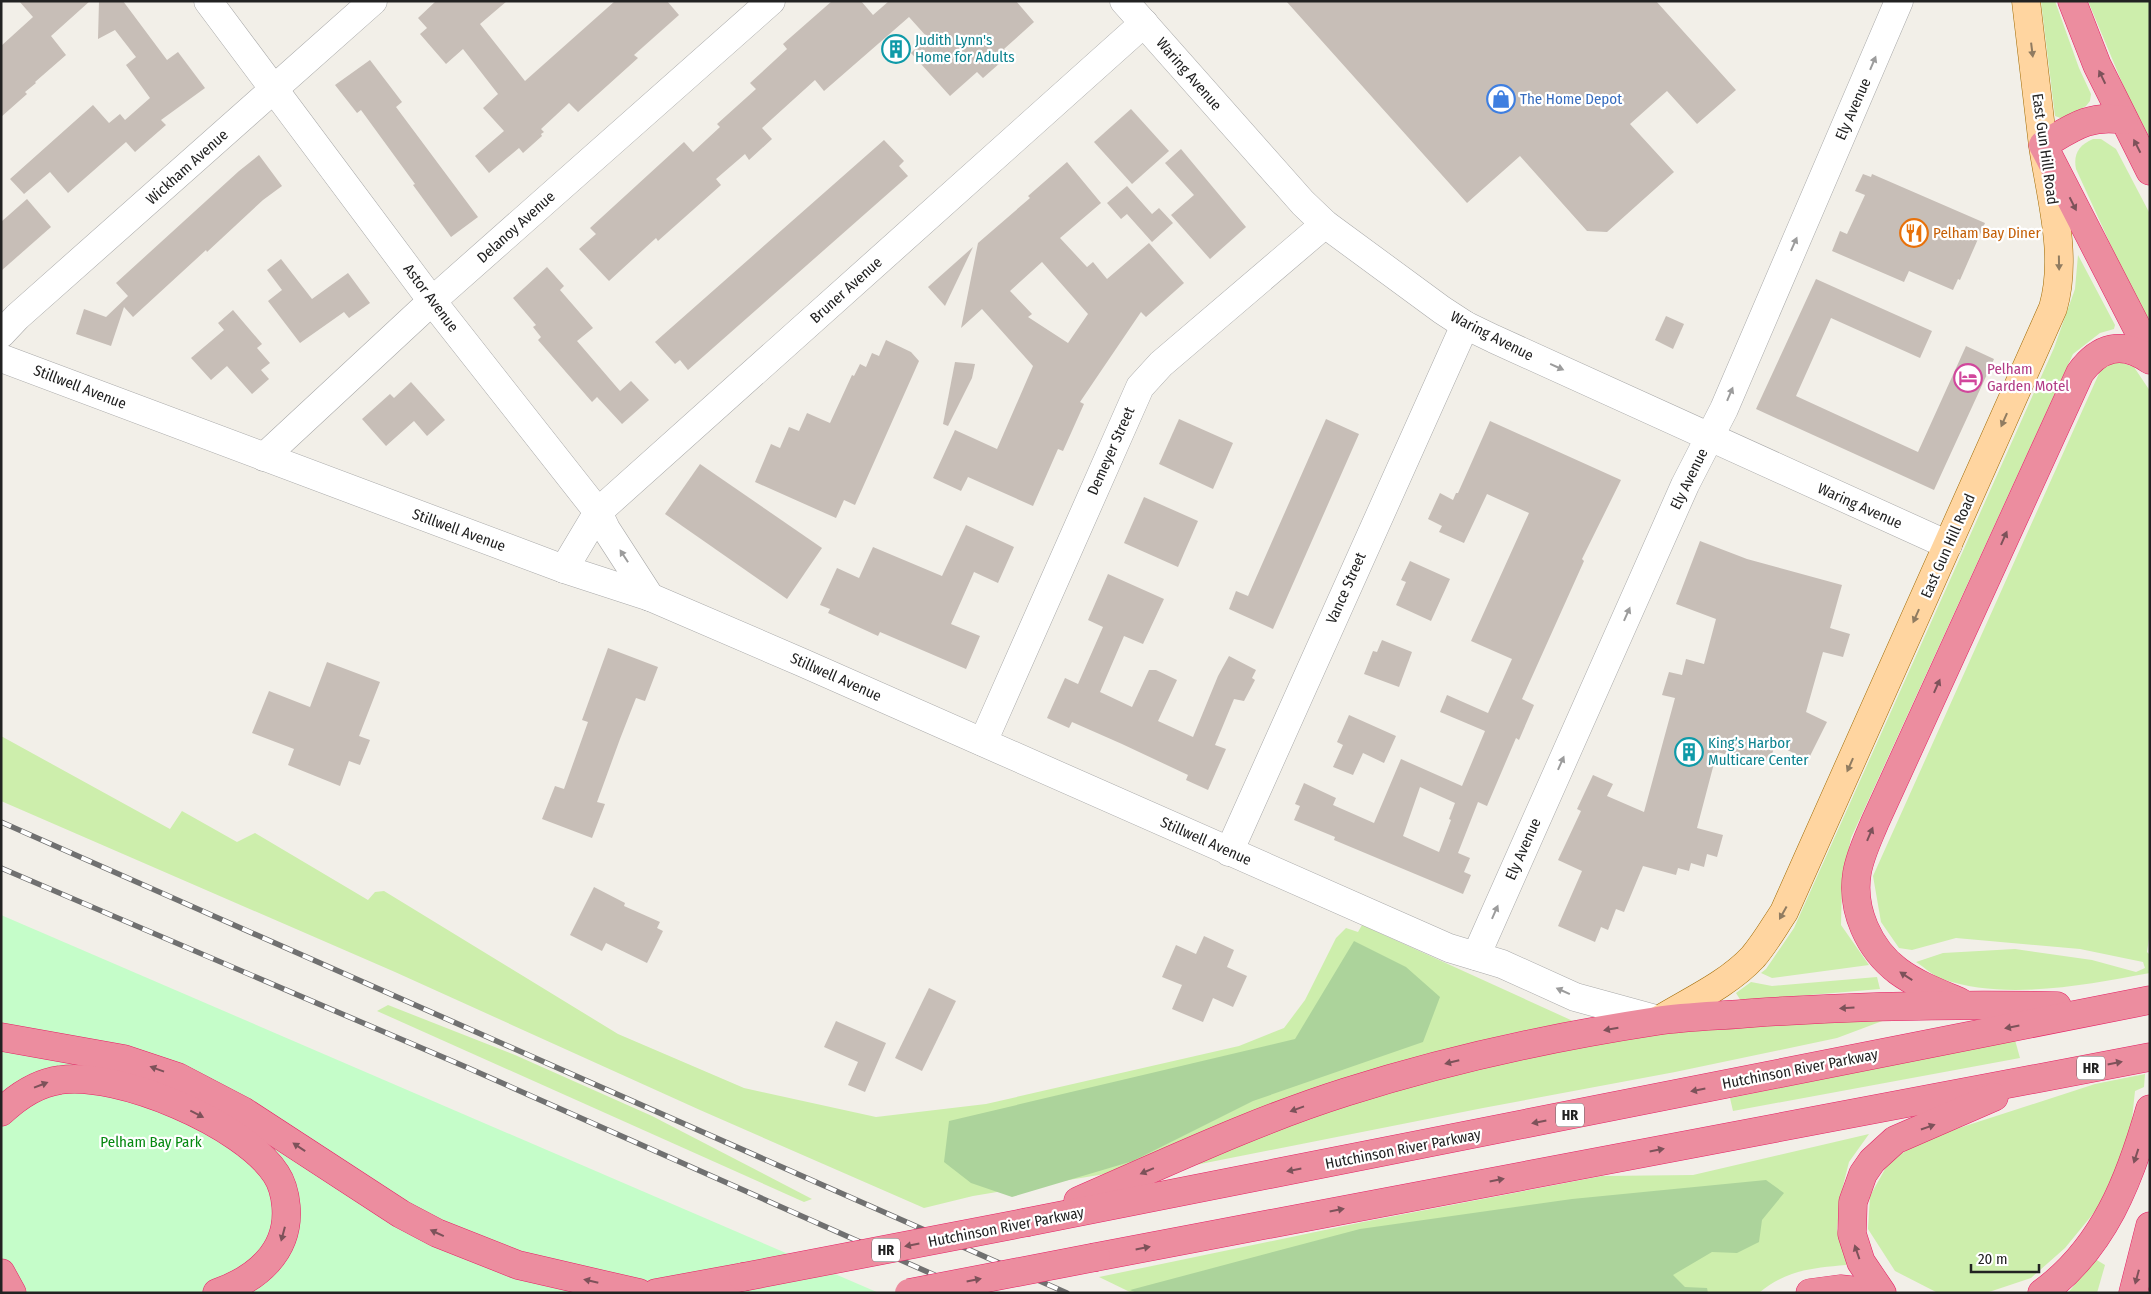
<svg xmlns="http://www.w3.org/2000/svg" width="2151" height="1294" font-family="'Fira Sans Condensed',sans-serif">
<rect width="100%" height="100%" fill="#f2efe8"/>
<!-- grass -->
<g fill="#cdeeac">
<path d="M2041,1H2055L2079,68L2091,94L2090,101L2086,106L2063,119L2055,116Z"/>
<path d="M2088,1H2150V138L2126,92Z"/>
<path d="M2093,139H2101L2116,149L2150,214V331L2076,169C2073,154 2079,145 2093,139Z"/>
<path d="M2078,255L2115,325L2114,329L2100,333L2073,354L1851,838L1842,883L1841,925L1869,965L1772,978L1761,973L1766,969L1794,928L2054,348L2075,289Z"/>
<path d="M2117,361L2134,367L2150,391V931L2147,952L2150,955V973C2084,985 2006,1001 1942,979C1933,976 1924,967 1916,962L1943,953L2015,949L2092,960L2136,972L2145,968L2143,962L2080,949L1956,938L1912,950L1899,948L1881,922L1873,876L2101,369Z"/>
<path d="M1,736L170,829L182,811L237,842L255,833L368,900L375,892L384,891L618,1034L744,1088L876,1117L986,1104L1239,1046L1284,1028L1305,1000L1336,938L1346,928L1358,932L1362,925L1573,1021L1508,1034L1413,1060L1123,1171L973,1196L924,1208L700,1110L395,972L1,801Z"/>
<path d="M1877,977L1880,989L1741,1001L1736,993L1751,982L1772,986Z"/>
<path d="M388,1005L515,1055L652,1116L812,1199L804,1202L377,1011Z"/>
<path d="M1885,1020L1837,1038L1675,1072L1483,1108L1175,1169V1166L1454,1068L1686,1028Z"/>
<path d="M2015,1040L2020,1058L1733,1111L1730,1098Z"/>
<path d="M2145,1074L2144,1087L2135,1091L2130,1138L2097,1209L2065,1248L2031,1278L1989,1292H1936L1895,1271L1868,1229L1870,1196L1889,1162L1922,1140L2095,1084Z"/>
<path d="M1869,1134L1849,1162L1841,1194L1837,1229L1848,1260L1846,1265C1812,1268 1786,1270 1759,1293H1132L1099,1277L1363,1222L1602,1176L1693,1175Z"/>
<path d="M2095,1259L2105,1265L2097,1293H2068Z"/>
</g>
<!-- forest -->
<g fill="#acd39b">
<path d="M1354,941L1406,967L1440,997L1423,1042L1253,1101L1133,1161L1012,1197L971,1183L944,1162L949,1121L1295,1039Z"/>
<path d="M1766,1180L1784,1193L1762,1220L1759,1242L1737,1253L1712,1252L1673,1275L1685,1287L1707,1288L1708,1293H1137L1130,1290L1360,1229L1572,1199Z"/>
</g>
<!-- park -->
<path fill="#c5fdc9" d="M1,915L879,1293H1Z"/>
<!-- building -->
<g fill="#c7beb7" fill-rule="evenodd">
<path d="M19,1H90L51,36L66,55L35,82L36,83L25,92L27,94L1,117V46L33,17Z"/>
<path d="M99,1H123L167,60L178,52L205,88L161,120L166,125L135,152L126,142L68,193L50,172L24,194L10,179L93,105L109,123L120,114L125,120L150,98L126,65L136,57L115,30L98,39Z"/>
<path d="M436,1H507L480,24L525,81L615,1H667L679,15L634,55L638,58L578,112L569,103L541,129L544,132L541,134L542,136L523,153L519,148L489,173L475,156L504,131L483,108L498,94L463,49L446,64L420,34L427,28L418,18Z"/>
<path d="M832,1H861L873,15L889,1H1016L1034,22L1004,49L1009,55L983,78L977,72L950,96L911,53L927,37L909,17L824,91L815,80L762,128L772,139L749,160L745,154L716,179L721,185L658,241L656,238L609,281L579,249L596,234L590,228L684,142L693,152L720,127L717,124L756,89L750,83L787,49L783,44Z"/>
<path d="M1286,1H1656L1736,90L1697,124L1667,91L1630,124L1674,172L1607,232L1587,231L1520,156L1467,203Z"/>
<path d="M370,60L402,102L396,107L478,217L451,237L413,185L415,184L361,110L357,113L335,85Z"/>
<path d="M1131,109L1169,151L1132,184L1094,142Z"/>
<path d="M884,140L904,161L899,166L908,176L688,370L680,360L675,364L655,342Z"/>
<path d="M1181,149L1246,227L1210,259L1171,215L1194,195L1165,163Z"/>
<path d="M259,155L282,186L263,200L207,252L206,250L133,317L124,307L111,346L76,334L84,309L106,317L128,296L116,283L239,171Z"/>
<path d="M1067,162L1101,203L1060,238L1087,267L1093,262L1107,279L1149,243L1184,283L1146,317L1141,312L1103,368L1080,402L1084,404L1063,451L1058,449L1033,506L968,477L961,491L933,478L955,430L997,449L1033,366L982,309L961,328L978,243L1030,198L1028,196ZM1042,262L1088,314L1068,343L1028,317L1032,314L1010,291Z"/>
<path d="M1863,174L1871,177L1872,174L1985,223L1960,280L1958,279L1953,290L1909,271L1904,282L1832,251L1840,231L1847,234L1865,195L1855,191Z"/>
<path d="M1127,186L1152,214L1159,208L1173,223L1152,242L1127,214L1121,219L1107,203Z"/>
<path d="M27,199L51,227L1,271V222Z"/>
<path d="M973,247L945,306L928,287Z"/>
<path d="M281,259L312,299L348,273L370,303L349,318L344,312L300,343L268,301L282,290L267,270Z"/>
<path d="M547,267L564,286L560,290L593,328L577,341L620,391L631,381L649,400L622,424L597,397L592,402L538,340L541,337L533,327L536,325L513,298Z"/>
<path d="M1816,279L1932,331L1920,358L1831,318L1796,396L1918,452L1966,346L1994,359L1934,490L1756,409Z"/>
<path d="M233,310L262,344L257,348L270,363L261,370L269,379L252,394L227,366L211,380L191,358L224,330L218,323Z"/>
<path d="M1666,316L1684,324L1673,349L1655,340Z"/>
<path d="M886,340L911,352L919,361L855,505L844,500L836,518L755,482L771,444L780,448L789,427L799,431L807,413L830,423L852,375L854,376L860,364L866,367L872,353L879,356Z"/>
<path d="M955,362L975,364L972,378L948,426L943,424Z"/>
<path d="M411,382L445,420L427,436L414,421L386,446L362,419L390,394L394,398Z"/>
<path d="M1179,419L1233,443L1213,489L1159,464Z"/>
<path d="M1326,419L1359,434L1273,629L1229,609L1236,591L1248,596Z"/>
<path d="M1490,421L1621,480L1582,559L1584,561L1522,699L1534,705L1519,740L1516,738L1487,806L1478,802L1458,853L1470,858L1464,872L1471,875L1463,894L1334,840L1335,837L1294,820L1300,806L1295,804L1304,783L1336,798L1333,805L1374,823L1401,759L1462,786L1485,731L1440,712L1447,695L1488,713L1512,659L1471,641L1529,513L1487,494L1464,543L1439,532L1442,526L1428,519L1440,493L1453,500L1456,493H1458ZM1420,787L1455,803L1449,819L1451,820L1439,852L1403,836Z"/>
<path d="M700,464L822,548L787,599L665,514Z"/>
<path d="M1144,497L1198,521L1178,567L1124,543Z"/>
<path d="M966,525L1014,547L998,583L974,572L951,624L980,636L966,669L880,632L878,636L828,613L830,609L820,605L837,568L859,578L873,547L942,576Z"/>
<path d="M1700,541L1747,559L1842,585L1830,628L1850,634L1843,657L1823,652L1806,712L1827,722L1808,760L1775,744L1770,762L1747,756L1746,760L1717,752L1697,828L1723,835L1717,857L1707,854L1704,867L1691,863L1689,871L1678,868L1676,875L1643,866L1624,912L1616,909L1608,930L1601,927L1595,942L1558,926L1582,871L1558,860L1581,811L1577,809L1593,775L1613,784L1607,796L1644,812L1675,698L1662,695L1669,672L1682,675L1686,659L1704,664L1716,619L1676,604Z"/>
<path d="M1410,561L1450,579L1431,621L1396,605L1406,582L1401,580Z"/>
<path d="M1108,574L1164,599L1143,644L1124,636L1100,692L1132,707L1149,670H1156L1177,680L1158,721L1193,737L1218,676L1229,656L1256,670L1252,678L1255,680L1244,701L1234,699L1215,745L1226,749L1208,790L1186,780L1188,775L1122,744L1072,722L1069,728L1047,718L1065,678L1078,684L1103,627L1088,620Z"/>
<path d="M1382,640L1412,652L1399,687L1364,674L1373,651L1377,652Z"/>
<path d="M608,648L658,667L645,701L636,698L620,739L597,802L605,804L592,838L542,819L555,786L564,789L588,722L582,720Z"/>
<path d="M327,662L380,682L359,736L370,740L360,765L349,761L340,786L288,765L294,749L252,733L269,691L310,707Z"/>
<path d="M1349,715L1396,736L1384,763L1363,753L1353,775L1333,767L1343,745L1337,742Z"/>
<path d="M594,887L625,903L624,906L660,922L657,928L663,931L647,963L606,943L602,951L570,935Z"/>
<path d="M1204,936L1234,950L1227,967L1247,976L1233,1007L1213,998L1203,1022L1172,1009L1182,985L1162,977L1176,945L1196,954Z"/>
<path d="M929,988L956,1001L922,1071L895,1058Z"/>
<path d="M836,1021L886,1043L865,1092L848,1085L858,1062L824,1047Z"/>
</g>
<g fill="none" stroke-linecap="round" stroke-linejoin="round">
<defs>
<g id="minor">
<path d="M208,1L432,301L598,512L606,529L650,597"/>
<path d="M1124,1L1303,203L1325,224L1442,310L1465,325L1494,339L1948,545"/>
<path d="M1,334L17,317L373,1"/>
<path d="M1,358L564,569L650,597L801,662L1449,948L1502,964L1575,997L1659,1020"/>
<path d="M264,457L432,301L771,1"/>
<path d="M564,569L598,512L1144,23"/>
<path d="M983,742L1140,387L1161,364L1325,224"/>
<path d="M1229,852L1465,325"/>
<path d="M1476,956L1685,485L1724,409L1899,1"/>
</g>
<path id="major" d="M1659,1020C1690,1001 1728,984 1753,957C1765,943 1774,927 1784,912L2053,308C2068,256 2051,199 2043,146C2037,98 2032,49 2026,1"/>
<g id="highway">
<path d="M2072,1L2097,65L2150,171"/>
<path d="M2124,120C2089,114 2072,128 2043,145L2150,353"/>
<path d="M1960,1002C1939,993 1917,985 1898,971C1869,949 1851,910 1857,873C1860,855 1868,839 1875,822L2080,373C2099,347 2122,340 2150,360"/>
<path d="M1,1037L124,1059L178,1077L243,1111L401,1214L437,1233L518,1265L639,1293"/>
<path d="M1,1112C18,1096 37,1083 60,1080C118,1071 244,1124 276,1174C282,1183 285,1195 286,1206C290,1252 256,1279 217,1293"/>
<path d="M1078,1201C1166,1163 1254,1121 1346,1092C1447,1060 1552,1037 1657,1021C1689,1016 1721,1016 1753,1013C1855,1006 1956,1004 2057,1006"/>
<path d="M1028,1222L2150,1000"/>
<path d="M1096,1257L2150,1057"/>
<path d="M1,1273L12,1293"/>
<path d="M656,1293L743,1277"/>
<path d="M1810,1293L1840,1289L1877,1293"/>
<path d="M1882,1293L1861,1262L1852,1234L1853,1202L1863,1174L1872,1161L1895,1140L1994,1097"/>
<path d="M2042,1293C2104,1248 2130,1179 2150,1109"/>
<path d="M2133,1293L2150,1226"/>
</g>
</defs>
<!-- minor casing -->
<use href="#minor" stroke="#a9a9a9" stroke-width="29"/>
<!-- major casing -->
<use href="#major" stroke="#9f6900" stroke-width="29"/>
<!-- highway casing -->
<use href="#highway" stroke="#e52065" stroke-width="29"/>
<!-- minor -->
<use href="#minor" stroke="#fff" stroke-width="28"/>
<!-- major -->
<use href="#major" stroke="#ffd5a0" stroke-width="28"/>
<!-- highway -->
<use href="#highway" stroke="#ec8d9f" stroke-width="28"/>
<defs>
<g id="rail">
<path d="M1,822L1067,1293"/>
<path d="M1,868L466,1067L975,1293"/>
</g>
</defs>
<!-- rail casing -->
<use href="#rail" stroke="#707070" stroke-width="5.5"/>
<!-- rail -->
<use href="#rail" stroke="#fff" stroke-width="4" stroke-dasharray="11" stroke-linecap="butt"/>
<defs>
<g id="highway-bridge">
<path d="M743,1277L1028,1222"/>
<path d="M909,1293L1096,1257"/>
</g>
</defs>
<!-- highway-bridge casing -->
<use href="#highway-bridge" stroke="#e52065" stroke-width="29" stroke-linecap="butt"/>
<!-- highway-bridge -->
<use href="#highway-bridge" stroke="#ec8d9f" stroke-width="28"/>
</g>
<!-- one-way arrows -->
<defs><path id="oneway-solid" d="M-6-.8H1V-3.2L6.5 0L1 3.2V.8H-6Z" transform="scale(1.25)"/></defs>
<g fill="#907c61">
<use href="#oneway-solid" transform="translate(2032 50) rotate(83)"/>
<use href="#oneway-solid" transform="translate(2059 263) rotate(89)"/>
<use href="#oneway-solid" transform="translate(2004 420) rotate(114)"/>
<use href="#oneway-solid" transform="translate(1916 616) rotate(114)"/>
<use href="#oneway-solid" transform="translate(1850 765) rotate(114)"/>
<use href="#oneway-solid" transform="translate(1783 913) rotate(119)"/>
</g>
<g fill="#9c9c9c">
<use href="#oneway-solid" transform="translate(1873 63) rotate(-67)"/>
<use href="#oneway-solid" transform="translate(1794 244) rotate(-66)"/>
<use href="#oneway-solid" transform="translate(1557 367) rotate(24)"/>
<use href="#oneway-solid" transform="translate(1730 394) rotate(-67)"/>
<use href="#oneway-solid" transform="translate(624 556) rotate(-123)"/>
<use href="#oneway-solid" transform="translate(1627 614) rotate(-66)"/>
<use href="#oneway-solid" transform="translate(1561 763) rotate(-66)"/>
<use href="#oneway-solid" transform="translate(1495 912) rotate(-66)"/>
<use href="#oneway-solid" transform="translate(1563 991) rotate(-156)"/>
</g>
<g fill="#7d525a">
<use href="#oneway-solid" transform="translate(2102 77) rotate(-116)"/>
<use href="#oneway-solid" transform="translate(2137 146) rotate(-117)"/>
<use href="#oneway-solid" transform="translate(2073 204) rotate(63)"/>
<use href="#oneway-solid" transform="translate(2004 538) rotate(-66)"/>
<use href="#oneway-solid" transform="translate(1937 686) rotate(-66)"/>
<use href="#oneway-solid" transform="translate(1870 834) rotate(-67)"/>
<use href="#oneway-solid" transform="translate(1906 976) rotate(-147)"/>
<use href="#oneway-solid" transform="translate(1847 1008) rotate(177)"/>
<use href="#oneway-solid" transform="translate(2012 1027) rotate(169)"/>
<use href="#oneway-solid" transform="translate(1611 1029) rotate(170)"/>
<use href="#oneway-solid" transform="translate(1452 1062) rotate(166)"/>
<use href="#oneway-solid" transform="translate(2115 1063) rotate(-11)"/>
<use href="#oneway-solid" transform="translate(157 1069) rotate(-160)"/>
<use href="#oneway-solid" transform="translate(41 1085) rotate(-21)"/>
<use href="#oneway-solid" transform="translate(1698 1090) rotate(169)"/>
<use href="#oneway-solid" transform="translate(1297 1109) rotate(160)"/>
<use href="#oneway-solid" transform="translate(197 1114) rotate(27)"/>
<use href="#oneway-solid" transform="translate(1539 1122) rotate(169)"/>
<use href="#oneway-solid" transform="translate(1928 1127) rotate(-19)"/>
<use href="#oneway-solid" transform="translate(299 1147) rotate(-146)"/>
<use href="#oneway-solid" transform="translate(1657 1150) rotate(-11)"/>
<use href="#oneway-solid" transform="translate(2136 1156) rotate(108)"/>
<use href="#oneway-solid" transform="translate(1294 1170) rotate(169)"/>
<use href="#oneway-solid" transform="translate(1147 1171) rotate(157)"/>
<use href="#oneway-solid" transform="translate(1497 1180) rotate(-11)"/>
<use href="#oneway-solid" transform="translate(1337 1210) rotate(-11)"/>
<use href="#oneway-solid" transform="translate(437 1233) rotate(-155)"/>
<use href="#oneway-solid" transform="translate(283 1234) rotate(105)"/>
<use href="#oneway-solid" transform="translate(912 1245) rotate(169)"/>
<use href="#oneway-solid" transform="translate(1143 1248) rotate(-11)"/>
<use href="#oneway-solid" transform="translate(1857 1252) rotate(-109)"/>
<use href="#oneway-solid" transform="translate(2137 1277) rotate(105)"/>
<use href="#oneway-solid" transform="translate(974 1280) rotate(-11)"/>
<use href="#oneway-solid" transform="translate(591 1281) rotate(-167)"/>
</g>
<!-- icons -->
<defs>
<symbol id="building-ring" viewBox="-11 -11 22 22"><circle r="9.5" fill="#fff" stroke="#0f9aa8" stroke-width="1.5"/><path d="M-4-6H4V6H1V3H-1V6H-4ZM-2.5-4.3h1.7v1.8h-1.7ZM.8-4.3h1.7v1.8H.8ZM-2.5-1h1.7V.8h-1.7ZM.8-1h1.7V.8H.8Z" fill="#0f9aa8"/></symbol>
<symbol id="shop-ring" viewBox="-11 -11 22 22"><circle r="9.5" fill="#fff" stroke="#3f7fe0" stroke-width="1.5"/><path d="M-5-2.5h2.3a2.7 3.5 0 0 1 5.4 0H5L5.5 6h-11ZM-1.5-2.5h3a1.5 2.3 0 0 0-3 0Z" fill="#3f7fe0"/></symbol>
<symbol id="restaurant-ring" viewBox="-11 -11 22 22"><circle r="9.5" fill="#fff" stroke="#e8710a" stroke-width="1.5"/><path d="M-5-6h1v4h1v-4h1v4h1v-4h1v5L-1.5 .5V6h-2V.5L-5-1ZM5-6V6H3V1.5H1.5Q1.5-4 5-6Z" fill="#e8710a"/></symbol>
<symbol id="hotel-ring" viewBox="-11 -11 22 22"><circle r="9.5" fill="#fff" stroke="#d1479c" stroke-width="1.5"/><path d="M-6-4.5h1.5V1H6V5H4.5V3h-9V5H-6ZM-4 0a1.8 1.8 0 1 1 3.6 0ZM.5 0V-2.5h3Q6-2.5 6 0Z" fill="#d1479c"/></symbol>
</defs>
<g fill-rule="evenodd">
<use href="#building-ring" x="880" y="33" width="32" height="32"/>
<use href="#shop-ring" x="1485" y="83" width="32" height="32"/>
<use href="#restaurant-ring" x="1898" y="217" width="32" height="32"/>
<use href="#hotel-ring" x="1952" y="362" width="32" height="32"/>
<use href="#building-ring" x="1673" y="736" width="32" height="32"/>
</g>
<g text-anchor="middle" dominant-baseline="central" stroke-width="4.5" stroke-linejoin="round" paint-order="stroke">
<!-- shield labels -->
<g fill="#fff" stroke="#646464" stroke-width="1">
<rect x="2077" y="1056.5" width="28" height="23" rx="4"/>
<rect x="1556" y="1103.5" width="28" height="23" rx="4"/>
<rect x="872" y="1238.5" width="28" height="23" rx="4"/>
</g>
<g font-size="14" font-weight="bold" fill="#222">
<text x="2091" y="1068">HR</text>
<text x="1570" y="1115">HR</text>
<text x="886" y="1250">HR</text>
</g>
<!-- culture labels -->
<g font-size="15" fill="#0d838f" stroke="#fff" text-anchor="start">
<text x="915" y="40">Judith Lynn's<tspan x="915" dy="17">Home for Adults</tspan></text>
<text x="1708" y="743">King’s Harbor<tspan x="1708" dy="17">Multicare Center</tspan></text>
</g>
<!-- street labels -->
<g font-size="15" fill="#222" stroke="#fff">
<text transform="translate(1189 74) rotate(49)">Waring Avenue</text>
<text transform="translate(1853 109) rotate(-66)">Ely Avenue</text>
<text transform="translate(2045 149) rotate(82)">East Gun Hill Road</text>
<text transform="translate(187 167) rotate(-42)">Wickham Avenue</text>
<text transform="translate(516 227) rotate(-42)">Delanoy Avenue</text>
<text transform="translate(846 290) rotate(-42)">Bruner Avenue</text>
<text transform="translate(431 298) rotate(53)">Astor Avenue</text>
<text transform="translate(1492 336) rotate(27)">Waring Avenue</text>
<text transform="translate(80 387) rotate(21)">Stillwell Avenue</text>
<text transform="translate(1111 451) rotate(-66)">Demeyer Street</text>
<text transform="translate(1689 479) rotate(-64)">Ely Avenue</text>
<text transform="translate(1860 506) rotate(24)">Waring Avenue</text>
<text transform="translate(459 530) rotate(20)">Stillwell Avenue</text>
<text transform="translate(1948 546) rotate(-66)">East Gun Hill Road</text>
<text transform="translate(1346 588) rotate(-66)">Vance Street</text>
<text transform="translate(836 677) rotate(24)">Stillwell Avenue</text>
<text transform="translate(1206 841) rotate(24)">Stillwell Avenue</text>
<text transform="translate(1523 849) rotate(-66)">Ely Avenue</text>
<text transform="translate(1800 1069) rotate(-11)">Hutchinson River Parkway</text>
<text transform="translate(1403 1149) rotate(-11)">Hutchinson River Parkway</text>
<text transform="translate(1006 1227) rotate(-11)">Hutchinson River Parkway</text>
</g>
<!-- shop labels -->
<g font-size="15" fill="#366cbe" stroke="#fff" text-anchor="start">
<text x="1520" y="99">The Home Depot</text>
</g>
<!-- food labels -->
<g font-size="15" fill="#c56008" stroke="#fff" text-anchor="start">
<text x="1933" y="233">Pelham Bay Diner</text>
</g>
<!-- hotel labels -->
<g font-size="15" fill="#b23c85" stroke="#fff" text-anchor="start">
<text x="1987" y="369">Pelham<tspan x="1987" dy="17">Garden Motel</tspan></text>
</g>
<!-- park labels -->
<g font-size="15" fill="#068910" stroke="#fff">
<text x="151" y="1142">Pelham Bay Park</text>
</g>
</g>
<!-- border -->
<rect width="2151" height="1294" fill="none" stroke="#222222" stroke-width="5"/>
<!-- scale -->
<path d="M1971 1264v8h68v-8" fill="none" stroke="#222222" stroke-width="2.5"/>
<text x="1978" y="1264" font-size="15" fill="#222222" stroke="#ffffff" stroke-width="4" paint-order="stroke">20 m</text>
</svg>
